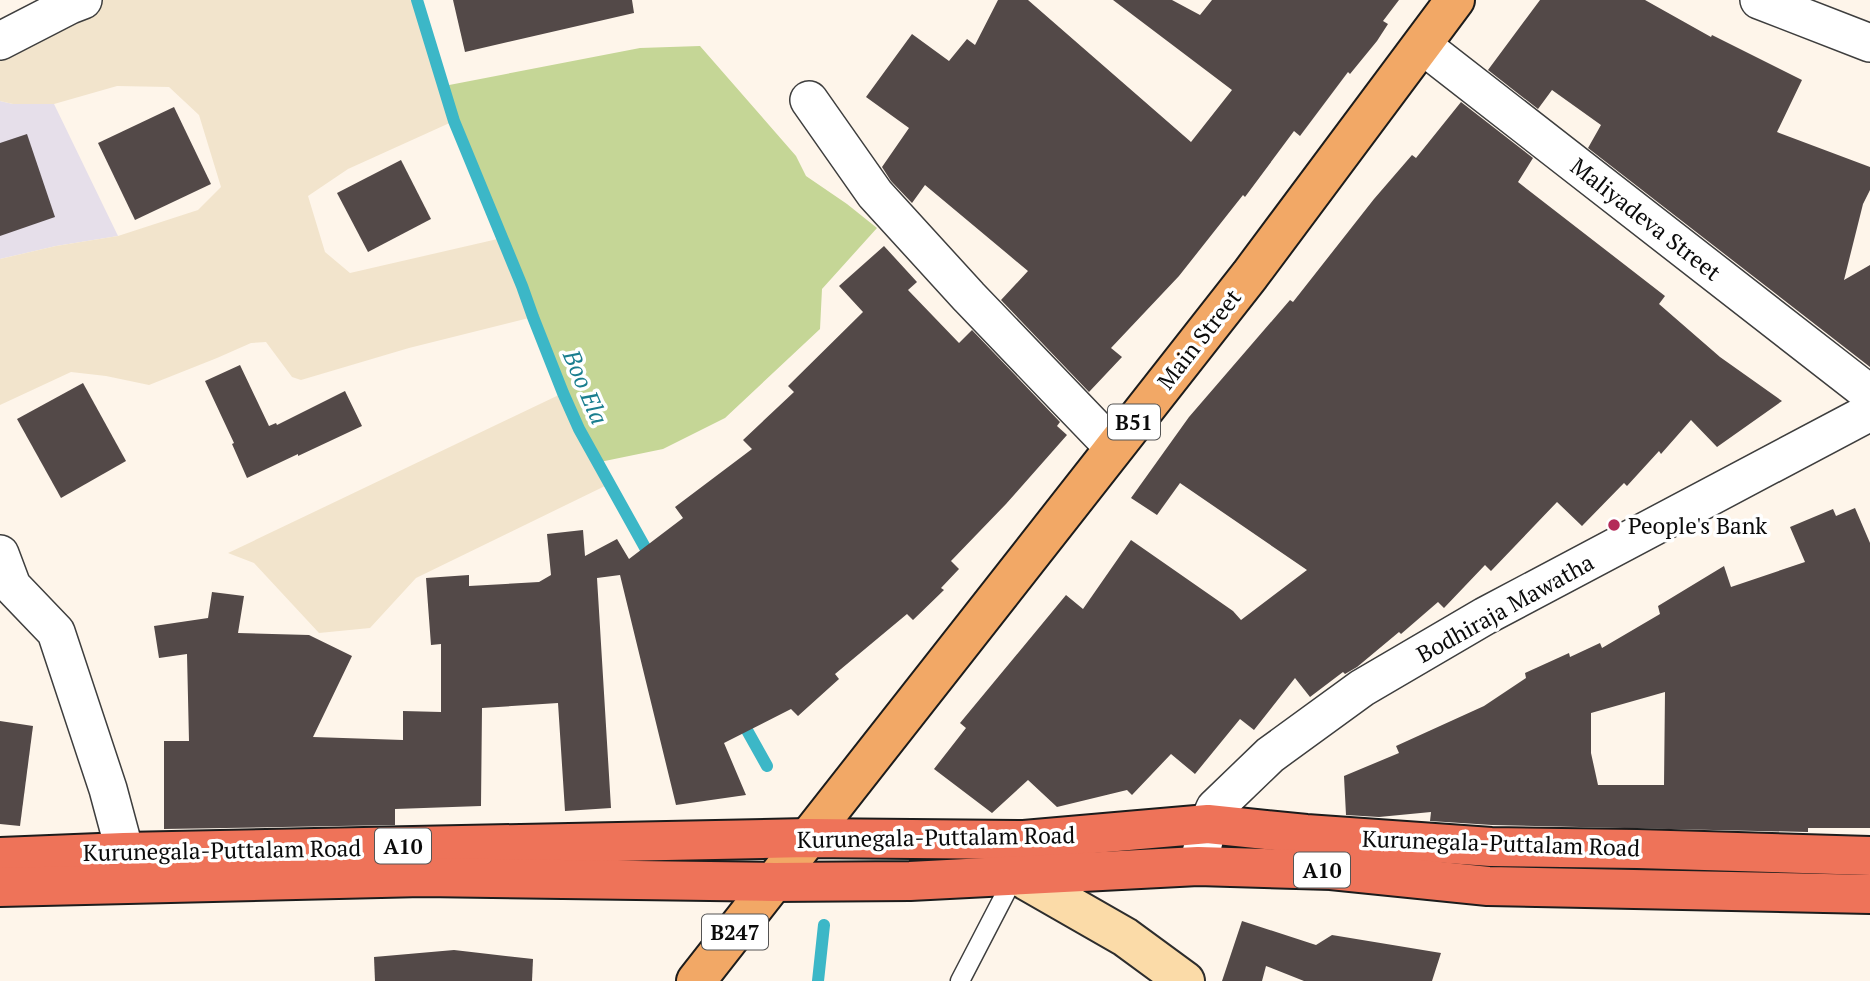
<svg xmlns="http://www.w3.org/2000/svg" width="1870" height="981" font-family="'PT Serif',serif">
<rect width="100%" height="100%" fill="#fef5ea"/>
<!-- industrial -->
<path fill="#e6dfea" d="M0,101L13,104H54L118,236L56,246L0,259Z"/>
<!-- farmland -->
<g fill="#f2e4cc">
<path d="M83,0H417L454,121L348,169L308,196L325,252L350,273L502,238L522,286L533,317L409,348L301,380L292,377L266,342L251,343L217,358L149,385L106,376L71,372L0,405V259L56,246L118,236L198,210L221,187L199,115L169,87L117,86L54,104H13L0,101V41Z"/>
<path d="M563,393L605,486L416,578L370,628L319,633L254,563L228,553Z"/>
</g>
<!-- forest -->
<path fill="#c5d696" d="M700,46L796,156L806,176L847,204L877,228L822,289L820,329L725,418L663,449L595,463L563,393L533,317L522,286L454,121L444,86L640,48Z"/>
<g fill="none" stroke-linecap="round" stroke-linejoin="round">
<!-- stream -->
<g stroke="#3cb7c7" stroke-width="12">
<path d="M417,0L454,121L522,286L533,317L563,393L579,429L652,560"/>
<path d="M739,716L767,766"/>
<path d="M818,981L824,925"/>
</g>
</g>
<!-- building -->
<g fill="#534948" fill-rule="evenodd">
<path d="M453,0H632L634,13L465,52Z"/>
<path d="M998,0H1028L1191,142L1232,90L1113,0H1172L1200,15L1212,0H1399L1383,21L1388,24L1377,41L1350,74L1348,72L1300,136L1294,131L1245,197L1243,195L1179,276L1111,348L1122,357L1089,392L1001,300L1028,271L925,185L912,203L891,181L882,167L909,128L866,97L912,34L949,61L967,39L975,45Z"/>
<path d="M1540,0H1645L1711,37L1712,35L1802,80L1777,132L1870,167V190L1863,204L1844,280L1870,265V367L1588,148L1601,125L1552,90L1538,109L1488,70Z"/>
<path d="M1461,102L1533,158L1518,182L1665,296L1659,304L1720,357L1782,401L1717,447L1691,420L1661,454L1659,451L1627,486L1624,483L1582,526L1557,502L1491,571L1485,565L1444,608L1438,602L1401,634L1399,632L1357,667L1345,674L1343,672L1310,697L1295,678L1254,730L1240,719L1195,774L1171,754L1132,795L1127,790L1057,807L1028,780L992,813L934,769L966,728L960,723L1066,595L1083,609L1131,540L1233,611L1241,620L1307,570L1180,483L1157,515L1131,498L1189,417L1290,300L1293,302L1374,199L1412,155L1416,158Z"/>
<path d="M174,107L211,184L135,220L98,143Z"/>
<path d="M27,134L55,217L0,236V143Z"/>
<path d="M401,160L431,219L368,252L337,193Z"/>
<path d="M884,246L917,282L908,290L959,343L972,330L1060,422L1057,426L1067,435L1006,504L951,561L959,569L941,588L944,590L913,620L907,614L835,674L839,679L798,716L791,709L724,743L746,795L676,805L620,575L597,578L611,808L565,811L558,703L482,708L481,806L395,809V825L164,829V741H189L187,654L159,658L154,626L208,618L212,592L244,596L238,633L309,635L352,656L313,737L403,740V711L441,712V644L431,645L426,578L469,575V586L539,582L551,575L547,534L583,530L585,556L617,539L629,559L683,518L675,507L752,449L743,440L794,392L788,386L863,312L839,286Z"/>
<path d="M240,365L269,426L276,423L277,425L345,391L362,426L298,456V454L247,478L232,444L234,443L205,381Z"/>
<path d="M83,383L126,461L61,498L17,419Z"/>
<path d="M1855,508L1870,543V828H1808V832L1492,825L1430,821L1431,812L1379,817L1346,815L1344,776L1399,753L1396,746L1484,706L1526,678L1525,673L1569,653L1570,657L1600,643L1602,648L1660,614L1658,606L1724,566L1731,587L1805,562L1790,527L1833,509L1836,516ZM1665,692L1664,785H1598L1591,753V713Z"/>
<path d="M0,721L33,726L20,826L0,824Z"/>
<path d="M1242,921L1316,945L1332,935L1441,953L1432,981H1304L1266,966L1262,981H1222Z"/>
<path d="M454,950L533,959L532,981H375L374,957Z"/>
</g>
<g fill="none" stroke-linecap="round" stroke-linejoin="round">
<defs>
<path id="lane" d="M960,981L1015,875"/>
<g id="street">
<path d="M1759,0L1870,43"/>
<path d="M0,41L70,5L83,0"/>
<path d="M1422,45L1870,394"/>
<path d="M809,100L875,194L969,297L1114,448"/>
<path d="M0,554L12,586L56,632L108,789L133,882"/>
<path d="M1198,866L1208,824L1215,808L1270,755L1362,688L1485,616L1870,412"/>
</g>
<path id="secondary" d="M1015,874L1125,937L1185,981"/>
<path id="primary" d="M696,981L1250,275L1455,0"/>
<g id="highway">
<path d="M0,857L124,852L807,838L1024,840L1208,824L1306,834L1491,847L1637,849L1870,856"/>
<path d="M0,887L423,877L774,882L910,881L1198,866L1331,870L1488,886L1870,894"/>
</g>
</defs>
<!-- lane casing -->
<use href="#lane" stroke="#3e3e3e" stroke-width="21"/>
<!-- street casing -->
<use href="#street" stroke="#3e3e3e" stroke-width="40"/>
<!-- secondary casing -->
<use href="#secondary" stroke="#2d2d2d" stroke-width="42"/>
<!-- primary casing -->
<use href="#primary" stroke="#1c1c1c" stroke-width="42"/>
<!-- highway casing -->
<use href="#highway" stroke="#1c1c1c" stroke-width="42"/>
<!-- lane -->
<use href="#lane" stroke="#fff" stroke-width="18"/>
<!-- street -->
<use href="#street" stroke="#fff" stroke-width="37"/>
<!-- secondary -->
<use href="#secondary" stroke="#fbdba8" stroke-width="38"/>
<!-- primary -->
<use href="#primary" stroke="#f2a866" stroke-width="38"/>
<!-- highway -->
<use href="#highway" stroke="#ee7359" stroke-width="38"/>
</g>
<!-- markers -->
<circle fill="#b42a58" stroke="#fff" stroke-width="2.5" cx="1614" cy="525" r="7"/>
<g text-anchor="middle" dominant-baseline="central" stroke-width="7" stroke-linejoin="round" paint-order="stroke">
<!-- shield labels -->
<g fill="#fff" stroke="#545454" stroke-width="2">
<rect x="1108" y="404.5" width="52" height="35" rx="5"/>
<rect x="375" y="828.5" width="56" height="35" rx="5"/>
<rect x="1294" y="852.5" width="56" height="35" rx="5"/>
<rect x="702" y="914.5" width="66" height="35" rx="5"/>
</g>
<g font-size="21" font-weight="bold" fill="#0b0b0b">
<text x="1134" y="422">B51</text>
<text x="403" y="846">A10</text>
<text x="1322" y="870">A10</text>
<text x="735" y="932">B247</text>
</g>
<!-- street labels -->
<g font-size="23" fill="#0b0b0b" stroke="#fff">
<text transform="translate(1646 219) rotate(38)">Maliyadeva Street</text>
<text transform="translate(1199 339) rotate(-52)">Main Street</text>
<text transform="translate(1505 608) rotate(-29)">Bodhiraja Mawatha</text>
<text transform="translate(936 837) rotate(-1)">Kurunegala-Puttalam Road</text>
<text transform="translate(1501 843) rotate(2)">Kurunegala-Puttalam Road</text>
<text transform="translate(222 850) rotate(-1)">Kurunegala-Puttalam Road</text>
</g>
<!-- poi labels -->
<g font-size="23" fill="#0b0b0b" stroke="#fff" text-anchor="start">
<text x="1628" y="525">People's Bank</text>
</g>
<!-- water labels -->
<g font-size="24" font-style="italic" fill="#1a7e8f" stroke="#fff">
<text transform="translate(586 387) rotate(67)">Boo Ela</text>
</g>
</g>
</svg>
